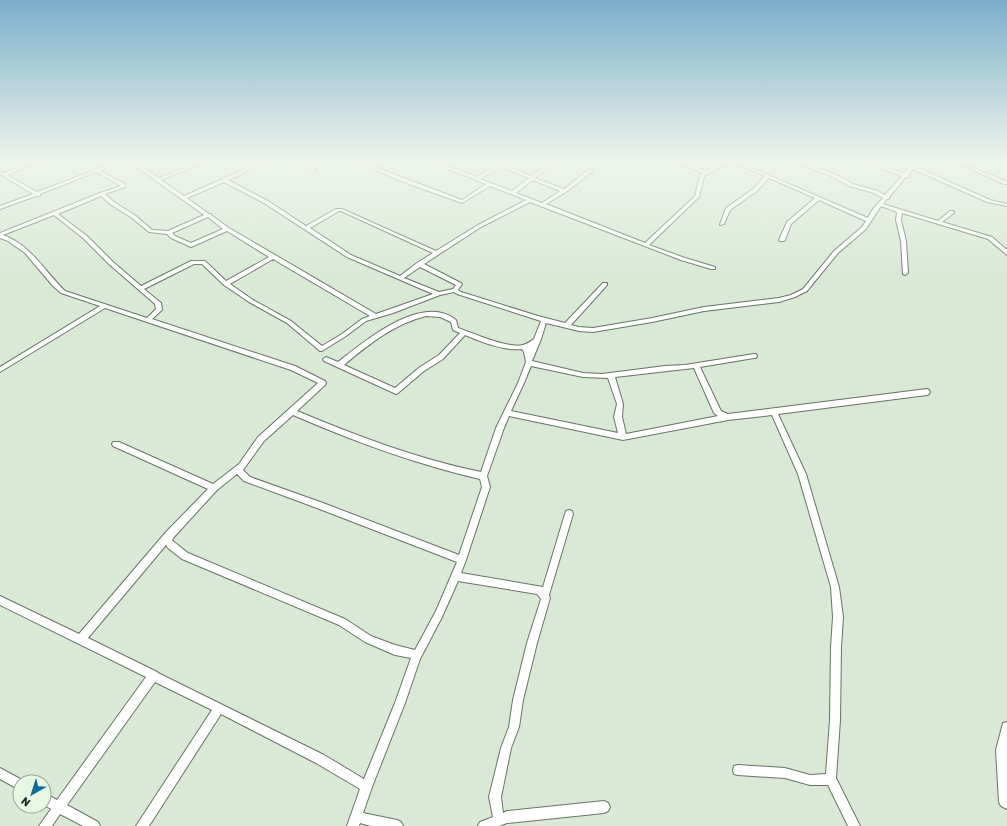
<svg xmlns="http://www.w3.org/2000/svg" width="1007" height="826" font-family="Rubik,sans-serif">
<rect width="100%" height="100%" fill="#d9e9d5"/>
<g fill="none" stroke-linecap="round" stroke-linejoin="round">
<defs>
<g id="minor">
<path d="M33,162H39L7,175L37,192L87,173L112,162H117L100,171L125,184V187L105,194L114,202L136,216L152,230L168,231L204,215L135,166L126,162C139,162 148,171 159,178L200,162H206L161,180L184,196L236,173L257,162H262L240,175L228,180L268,201L306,226L336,209H342L436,251L478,225L526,200L490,186L462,203L406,183L357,162H363L371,165L379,162H384L375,167L462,200L486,184L431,162H437L477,177L497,165L491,162H497L531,176L551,162H556L535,178L564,189L588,170H592V172L566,192L546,204L645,243L695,196L700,175L703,173L675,162H681L706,171L725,162H730L704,176L699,197L649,245L685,258L715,267V269H711L681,260L530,202L481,227L424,264L461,283L462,284L458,290L461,292L538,316L565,323L603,283H607V285L571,325L579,327L593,328L652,318L704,307L779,298L791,295L803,289L834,251L862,227L866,221L819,200L791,224L785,240L784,241H780L779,240L787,222L815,198L769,178L757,191L730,210L724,224L720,225V224L726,208L753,189L765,176L733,162H738L868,218L873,209L883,198L874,193L849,186L831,176L794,162H800L835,174L853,184L878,191L885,195L902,176L863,162H869L904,173L914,162H918L914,166L990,200L1007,204V206L987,202L913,169L908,174L910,175V177H906L889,197V199H887L883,204L938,221L950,211H954V213L942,222L992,237L1007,250V255L988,239L902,213L901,220L906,241L908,273L905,275L903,274L901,241L896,220L897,212L881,206L866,229L838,253L807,291L795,297L779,302L704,311L652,322L593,332L579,331L546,323L541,339L532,361L583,373L602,374L665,366L685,365L754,354H756L757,356L756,358H754L700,367L721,411L728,414L927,389L929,390L930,392L929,394L927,395L778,414L806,474L839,587L843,617L841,647L840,720L836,778L860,826H848L828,785H810L785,778L738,775L734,774L733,770L734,766L738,765L785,768L810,775L826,774L830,720L831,647L833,617L831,587L798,474L772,415L728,420L623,440L509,416L504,428L487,476L490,487L466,560L461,573L543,587L565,514L566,511L569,510L572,511L573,514L549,595L550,598L537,643L523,700L519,727L511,748L501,797L503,813L507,811L604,801L608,803L610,807L608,811L604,813L507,823L499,826H478L480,822L493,817L489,797L501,748L509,727L513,700L527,643L541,599L537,594L458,581L442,617L420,659L405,703L372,787L363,813L397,820L401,822L403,826H371L360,823L359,826H347L360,789L316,763L221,714L149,826H136L212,710L155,682L67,805L98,822L100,826H83L60,814L52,826H39L51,809L44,805V793L57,800L146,677L0,605V596L79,634L166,532L208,489L113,446L112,444L113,442H119L213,484L239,464L258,437L318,383L291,370L105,308L0,372V367L100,306L61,293L53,286L25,253L8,241L0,238V233L100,193L121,186L96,172L40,194V196H36L0,209V206L33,194L0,174V171L4,173ZM501,167L529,178L512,191L480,179ZM533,180L560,191L542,203L516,193ZM224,182L264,203L347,257L433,294L376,314L229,228L211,215V214H209L187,198ZM101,196L110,204L132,218L149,232L167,234L171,238L191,247L227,231L269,257L226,281L205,261H191L141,286L113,262L87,236L58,214ZM339,211H341L433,253L417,263L400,276L351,255L310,228ZM54,215L83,238L109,264L155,304L156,309L147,318L65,291C45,272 31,245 3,235ZM208,217L223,229L191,243L175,236L172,233ZM273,259L370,316L362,319L342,334L322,346L291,321L253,300L230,284ZM194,264H202L224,285L249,302L287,323L320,351H322L346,336L366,321L393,313L440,295L454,292L457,294L541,321L534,339C531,341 527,344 523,345C508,349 473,333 458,328L456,320C452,317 447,314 442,313C409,304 362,343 338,362L326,357L323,359L324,361L396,394L398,393L424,371L443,359L465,335C482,342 503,351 522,349L524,352L526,362L518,383L496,428L481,472C417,459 357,436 297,411L325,385L326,383L325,381L295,366L152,319L162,310L161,303L144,289ZM420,267L456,285L453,289L439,292L404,278ZM426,316L440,317L451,322L453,330L460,333L439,355L420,367L395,388L344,365C369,344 394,324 426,316ZM531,366L583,377L608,378L617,404L614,417L618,433L511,411L524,383ZM694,368L714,413L718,416L626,434L622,417L623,404L615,377ZM293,415C353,441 415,464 480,479L482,487L459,555L323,503L250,477L243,470L264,441ZM237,474L244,481L317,508L457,562L436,611L415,650L395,645L371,636L345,619L188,553L174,542L172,540L174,537L217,490ZM166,545L168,548L182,559L339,625L365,642L395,655L411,658L395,703L364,779L324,755L158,673L157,672L153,670L88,638Z"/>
<path d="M295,162H300L317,170L313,171Z"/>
<path d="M955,162H960L1007,182V184H1004Z"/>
<path d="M1007,722V809L1001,806L999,802L996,750L1002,727L1003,723Z"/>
<path d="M0,768L24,781V782H20V790L0,779Z"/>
</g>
</defs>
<!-- minor casing -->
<use href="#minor" stroke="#667563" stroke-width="2"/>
<!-- minor -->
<use href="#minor" fill="#fff" fill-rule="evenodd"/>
</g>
<!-- sky -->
<linearGradient id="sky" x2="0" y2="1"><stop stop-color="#7caeca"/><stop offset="0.58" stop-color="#eef5ec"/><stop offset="1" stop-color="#eef5ec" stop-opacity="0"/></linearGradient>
<rect width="1007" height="278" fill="url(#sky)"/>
<!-- north arrow -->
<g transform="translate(32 794) rotate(219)"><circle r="19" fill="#e6f7e2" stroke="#97a494"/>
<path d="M0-3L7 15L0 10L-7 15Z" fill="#086e9b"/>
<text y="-6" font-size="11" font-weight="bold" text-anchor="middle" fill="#212720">N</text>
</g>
</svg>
